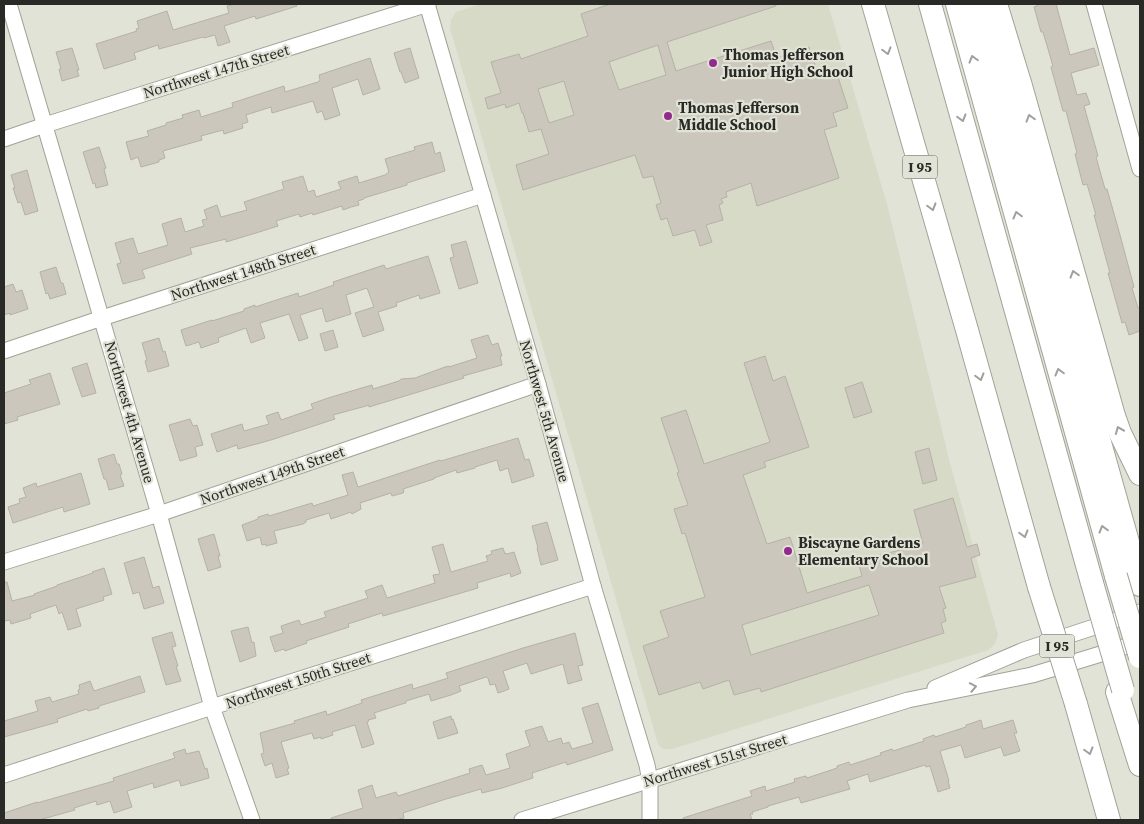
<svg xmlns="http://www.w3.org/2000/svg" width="1144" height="824" font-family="'Source Serif 4',serif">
<rect width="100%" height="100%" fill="#e1e3d7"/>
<!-- built -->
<path fill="#d7dac7" d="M481,4H828L887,204L951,467L998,635L995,644L988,650L672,749H663L658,744L450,28L451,20L456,12Z"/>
<!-- building -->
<g fill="#ccc7bc" stroke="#b6b1a6" fill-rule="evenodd">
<path d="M235,4H296L297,6L256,19L255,16L224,26L230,42L218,46L215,35L204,38L203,37L159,49L158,45L134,53L136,59L104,69L96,44L137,31L136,29L139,28L137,21L167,11L173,30L229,13L227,6Z"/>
<path d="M610,4H776V6L667,42L676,71L771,41L777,58L809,47L820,79L837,74L848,108L833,113L837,126L824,130L839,178L757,206L751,183L726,192L727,197L721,199L723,203L719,205L723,220L706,225L712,242L700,246L695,230L673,236L667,218L661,220L656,205L661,203L653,176L643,178L635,155L523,190L516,165L549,154L541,129L529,132L523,113H522L519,103L506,108L505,104L488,109L485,98L501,93L491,62L519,54L521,59L588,36L581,14ZM658,45L666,75L619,90L609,62ZM564,81L574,115L549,123L538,89Z"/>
<path d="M1036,4H1056L1070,55L1094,48L1099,65L1071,73L1077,95L1086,93L1090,104L1084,106L1098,156L1096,157L1105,189H1107L1120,235L1134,287L1132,288L1138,308L1140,307V331L1129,335L1125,322L1122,323L1108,273H1110L1094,215H1096L1087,184L1083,185L1075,154L1077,153L1066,111H1063L1051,67L1053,66L1043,32H1041L1034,7L1037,6Z"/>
<path d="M72,48L79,70H77L79,76L62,81L59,69H61L56,52Z"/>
<path d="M410,48L419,78L405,83L401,72H400L394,53Z"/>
<path d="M370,58L380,89L363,95L358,79L332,88L340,115L325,120L322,111L317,113L313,101L272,113L271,107L246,115L248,122L242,124L243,128L224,134L223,130L201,136L202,140L163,151L165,158L159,160V162L141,167L138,157L131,160L126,142L149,136L147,131L166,125V123L183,118L182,115L199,110L201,117L233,107L232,103L284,86L285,92L318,82L320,80L319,75Z"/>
<path d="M432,142L435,154L440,152L445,171L407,183V185L364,198V199L358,201L359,205L351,207L343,210L342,206L313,215L312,213L300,217L299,214L276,221L278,226L256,233L226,242V239L190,248L192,254L142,270L145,278L123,284L117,264L121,263L115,243L133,238L138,254L168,245L162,224L181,218L185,232L204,226L202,220L207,219L204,210L217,205L221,217L247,210L244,202L284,189L282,182L303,176L308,192L314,190L316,197L341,189L338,182L357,176L359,183L385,175L389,172L385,159L415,150L414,147Z"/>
<path d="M99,147L106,168L104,169L108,185L96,188L95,183L93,184L83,152Z"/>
<path d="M27,170L38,211L25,215L21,202L18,203L13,188H15L11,175Z"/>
<path d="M466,241L478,283L459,289L450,258L454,257L451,245Z"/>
<path d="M428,256L440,293L420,299L419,295L396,303L397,306L378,312L384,330L363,337L355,313L374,307L367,288L346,295L351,314L326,322L322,308L300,315L308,338L299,341L289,314L260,323L265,338L251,343L246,328L218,338L219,342L201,348L199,342L186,346L181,330L212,320V321L244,311V309L255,305V307L298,293L299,297L334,285L333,282L384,265L386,269Z"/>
<path d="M56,267L61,283H63L66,294L50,299L48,293L46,294L40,272Z"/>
<path d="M13,284L16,292L22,290L28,309L10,315V313L4,315V287Z"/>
<path d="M333,330L338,347L325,351L320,334Z"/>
<path d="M488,335L492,345L498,343L502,356H500L502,365L463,376L464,378L369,407V405L366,406L333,415L335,419L271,440L238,449L237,445L217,452L211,434L242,424L244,431L269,424L266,416L278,412L281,420L313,409L311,404L328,398L372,385L373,389L399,381L401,379L415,378L445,367L449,366V367L477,358L471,340Z"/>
<path d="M159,338L163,352L165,351L169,366L148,372L145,361L147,360L142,343Z"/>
<path d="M765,356L773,381L785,376L809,447L764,462L766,467L743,475L767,544L790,537L807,593L862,576L858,561L923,544L914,510L953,498L967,547L977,544L980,555L971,558L976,577L939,587L946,608L943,609L946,621L941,623L944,633L761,692L760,688L734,695L729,680L703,689L700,682L659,695L643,646L669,637L660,611L705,597L685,533L682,534L674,509L688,505L677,473L679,472L661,418L686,410L704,464L770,442L744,363ZM869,585L879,615L751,655L742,625Z"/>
<path d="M87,363L96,393L82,397L72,368Z"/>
<path d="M50,373L60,404L17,417L18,420L4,424V393L31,384L29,380Z"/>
<path d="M862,382L872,412L854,418L845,388Z"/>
<path d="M190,419L193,426L197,425L203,445L195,447L197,456L180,461L169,425Z"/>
<path d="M518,438L525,460L529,459L534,476L512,483L508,468L500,471L497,460L475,467V468L457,473L456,470L434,478V479L403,489L404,492L403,493L392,496L391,493L360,503L361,509L352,514L351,512L331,519L329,513L306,520V522L303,524L274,531L277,543L266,546V544L262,545L260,537L247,541L242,525L258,519V517L268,514L269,516L312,503L313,506L348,495L342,475L353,472L358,487L440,460L441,461Z"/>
<path d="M929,448L937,480L923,484L915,452Z"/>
<path d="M114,454L117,464H119L122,474L120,475L124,486L109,490L106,479H104L98,459Z"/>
<path d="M81,473L90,504L64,512L63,507L13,523L8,507L20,503L19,499L26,497L23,488L36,483L37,487Z"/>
<path d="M547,522L558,560L541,565L537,548H538L532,526Z"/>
<path d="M214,534L220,556H218L221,567L208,571L198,539Z"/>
<path d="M443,544L451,572L488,561L486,556L492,554L491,551L503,548L505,554L506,553L507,554L514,552L521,573L511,577L510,573L477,583L478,588L383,616L382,613L348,624L349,627L306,641L307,643L285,651L284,649L275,652L270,637L283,633L281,626L299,620L301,625L326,617L324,612L368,598L365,591L382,585L387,598L435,583L433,575L440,574L432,547Z"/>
<path d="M144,557L153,588L159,586L164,603L144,609L139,592L133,594L124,563Z"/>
<path d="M104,568L112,594L103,597L104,600L76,609L81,626L68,630L62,612L59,614L56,605L30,614L31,618L11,624L10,620L4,621V582H7L12,601L35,595L34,594L57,586V585L93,573L92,572Z"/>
<path d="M248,627L252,643L254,642L256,656L240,662L231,631Z"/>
<path d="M172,632L176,646L172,647L178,666H176L181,681L166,685L152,638Z"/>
<path d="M575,633L583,665L578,666L582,680L568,684L563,664L531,674L527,663L503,671L509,689L504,691L498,693L495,684L490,685L488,678L486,677L459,686L461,691L451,695L431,701L429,694L406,701V703L402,704L374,713L376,718L368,720L369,721L367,722L374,744L362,748L355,725L332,732L333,735L321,739V737L314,739L312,733L281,742L289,768L287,769L289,774L276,778L272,763L265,766L261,754L264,753L260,733L295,723L294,721L326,711L327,715L362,703L361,700L412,684L413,689L448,678L446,673L523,648Z"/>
<path d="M140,676L145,692L99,706V708L88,711L87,709L57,719L58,722L4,737V721L38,711L35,701L50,697L52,702L79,694L78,690L80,689L79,685L90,681L94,691Z"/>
<path d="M598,703L613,750L567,765L566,762L532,773L533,778L502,788L482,793L481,789L446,799L403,813L404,818L395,820H331V818L363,808L358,790L372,785L376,798L396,792L398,796L470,773L469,769L482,765L486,775L510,768L506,754L530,746L525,731L542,726L548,742L561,738L563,744L569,742L572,749L593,743L582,708Z"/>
<path d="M451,716L452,720L453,719L458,733L438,739L433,722Z"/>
<path d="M981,720L983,729L1013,720L1017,733H1014L1020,751L1004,756L1001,747L965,758L961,745L940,751L949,781H948L950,788L938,792L930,766L926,767L925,765L870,782L868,774L847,781L850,789L801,803L799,797L768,806V807L752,812L753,814H750L752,820H684L683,818L752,796L750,791L765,786L766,791L795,782L794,779L806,776L807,778L837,768V766L849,762L850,765L881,755L880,753L892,749L893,751L924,741L923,739L934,735L935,737L966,727V725Z"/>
<path d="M185,749L186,754L199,751L205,769L207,768L209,778L181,786L179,780L154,788L153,783L127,791L132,807L114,813L110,801L97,805L96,801L74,808L75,810L39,820H4V813L37,802V803L114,781L113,778L175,758L173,753Z"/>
</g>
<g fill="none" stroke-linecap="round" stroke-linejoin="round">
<defs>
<g id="minor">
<path d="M9,4L159,514L212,707L252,820"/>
<path d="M427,4L538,384L593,586L647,765L650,781V820"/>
<path d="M1094,4L1140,169"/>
<path d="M4,139L45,125L428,4"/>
<path d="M4,351L102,318L483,195"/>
<path d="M4,562L159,514L538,384"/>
<path d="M935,688L1024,650L1140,612"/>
<path d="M4,775L212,707L593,586"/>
<path d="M522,820L908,700L1032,675L1140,642"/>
</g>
<g id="highway">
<path d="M873,4L967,330L1039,587"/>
<path d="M930,4L1092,583"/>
<path d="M957,4L1116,576"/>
<path d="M977,4L1140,585"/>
<path d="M996,4L1021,86L1114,416L1120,433L1140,474"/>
<path d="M1117,692L1140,765"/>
<path d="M1076,704L1109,820"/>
</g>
</defs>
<!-- minor casing -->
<use href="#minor" stroke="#a1a398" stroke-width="17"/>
<!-- highway casing -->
<use href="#highway" stroke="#a1a398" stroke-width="24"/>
<!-- minor -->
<use href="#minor" stroke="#fff" stroke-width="15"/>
<!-- highway -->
<use href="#highway" stroke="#fff" stroke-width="22"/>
<defs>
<g id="highway-bridge">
<path d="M1116,576L1140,657"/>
<path d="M1092,583L1123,690"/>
<path d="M1039,587L1076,704"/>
</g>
</defs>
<!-- highway-bridge casing -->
<use href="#highway-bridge" stroke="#a1a398" stroke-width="24" stroke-linecap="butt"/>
<!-- highway-bridge -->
<use href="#highway-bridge" stroke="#fff" stroke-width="22"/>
</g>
<!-- one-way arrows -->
<defs><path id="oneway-chevron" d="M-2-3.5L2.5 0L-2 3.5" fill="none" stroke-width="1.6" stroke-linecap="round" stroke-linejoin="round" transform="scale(1.25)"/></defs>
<g stroke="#9f9f9d">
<use href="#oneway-chevron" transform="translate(887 51) rotate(74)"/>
<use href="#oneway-chevron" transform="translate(973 59) rotate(-106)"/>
<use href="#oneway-chevron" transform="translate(962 118) rotate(74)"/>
<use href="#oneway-chevron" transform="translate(1030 118) rotate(-106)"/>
<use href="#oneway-chevron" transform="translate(932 207) rotate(74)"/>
<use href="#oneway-chevron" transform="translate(1017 215) rotate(-105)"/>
<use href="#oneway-chevron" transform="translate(1074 274) rotate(-106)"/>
<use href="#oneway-chevron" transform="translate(1059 372) rotate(-105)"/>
<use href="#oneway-chevron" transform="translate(980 377) rotate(74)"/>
<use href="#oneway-chevron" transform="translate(1119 430) rotate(-112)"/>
<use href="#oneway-chevron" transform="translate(1103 529) rotate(-106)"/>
<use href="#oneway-chevron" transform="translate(1024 534) rotate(74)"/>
<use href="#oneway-chevron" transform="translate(973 687) rotate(-11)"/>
<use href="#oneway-chevron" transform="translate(1089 751) rotate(74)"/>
</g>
<!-- markers -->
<g fill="#93298c" stroke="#e1e3d7" stroke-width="2">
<circle cx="713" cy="63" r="5"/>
<circle cx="668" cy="116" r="5"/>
<circle cx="788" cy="551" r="5"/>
</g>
<g text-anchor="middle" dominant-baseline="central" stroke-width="4.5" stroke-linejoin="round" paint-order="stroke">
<!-- shield labels -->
<g fill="#e1e3d7" stroke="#60625a" stroke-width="1">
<rect x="902.5" y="155.5" width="35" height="23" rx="4"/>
<rect x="1039.5" y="634.5" width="35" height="23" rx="4"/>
</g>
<g font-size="14" font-weight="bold" fill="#292a25">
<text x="920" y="167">I 95</text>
<text x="1057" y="646">I 95</text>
</g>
<!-- poi labels -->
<g font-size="15" font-weight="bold" fill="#292a25" stroke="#e1e3d7" text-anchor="start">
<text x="723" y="54">Thomas Jefferson<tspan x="723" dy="17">Junior High School</tspan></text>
<text x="678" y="107">Thomas Jefferson<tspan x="678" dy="17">Middle School</tspan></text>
<text x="798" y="542">Biscayne Gardens<tspan x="798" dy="17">Elementary School</tspan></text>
</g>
<!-- street labels -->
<g font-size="15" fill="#292a25" stroke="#e1e3d7">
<text transform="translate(216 71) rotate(-17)">Northwest 147th Street</text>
<text transform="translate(243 272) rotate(-18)">Northwest 148th Street</text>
<text transform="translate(545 411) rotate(74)">Northwest 5th Avenue</text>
<text transform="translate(130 412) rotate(74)">Northwest 4th Avenue</text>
<text transform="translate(272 475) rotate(-19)">Northwest 149th Street</text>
<text transform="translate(298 680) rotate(-18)">Northwest 150th Street</text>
<text transform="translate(715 760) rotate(-17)">Northwest 151st Street</text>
</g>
</g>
<!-- border -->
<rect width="1144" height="824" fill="none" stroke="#292a25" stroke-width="10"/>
</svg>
